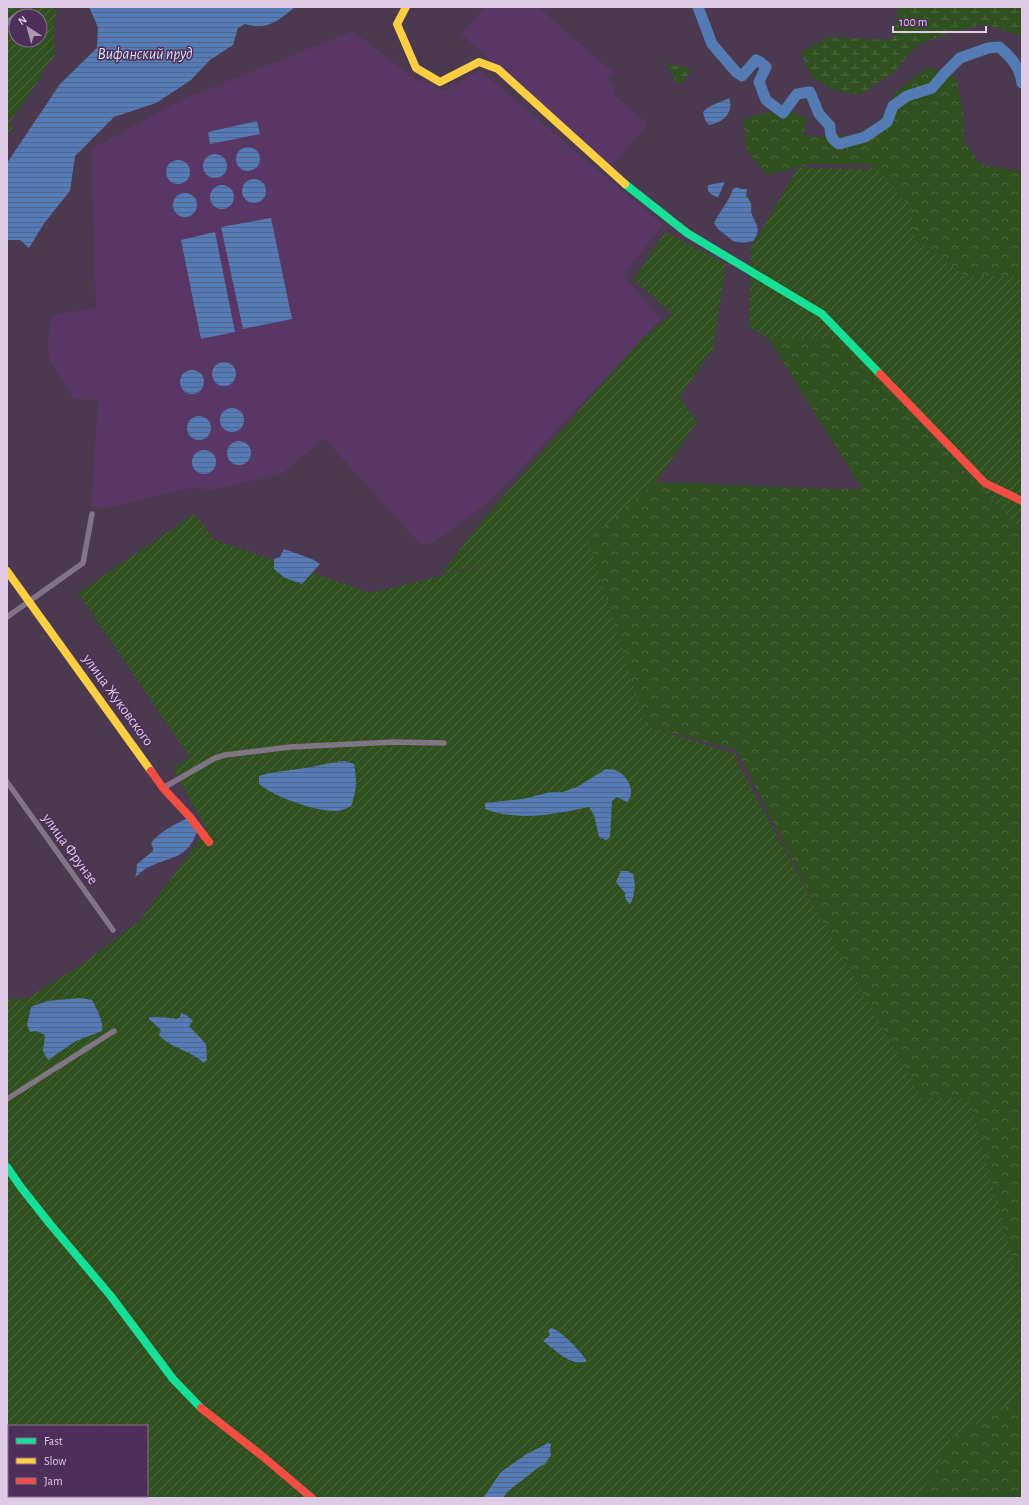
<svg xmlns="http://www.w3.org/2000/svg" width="1029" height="1505" font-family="'Alegreya Sans',sans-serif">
<defs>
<pattern id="forest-crowns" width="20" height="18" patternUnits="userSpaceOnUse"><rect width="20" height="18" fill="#30511f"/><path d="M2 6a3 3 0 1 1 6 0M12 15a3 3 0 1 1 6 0" fill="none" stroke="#4e693f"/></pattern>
<pattern id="wetland-marsh" width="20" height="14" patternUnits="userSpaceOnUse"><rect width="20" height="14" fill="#30511f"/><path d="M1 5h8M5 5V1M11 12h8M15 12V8" fill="none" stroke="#4e693f"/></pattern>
<pattern id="garden-furrows" width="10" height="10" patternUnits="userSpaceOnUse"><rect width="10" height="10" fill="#30511f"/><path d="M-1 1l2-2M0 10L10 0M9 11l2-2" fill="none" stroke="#4e693f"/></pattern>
<pattern id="water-rules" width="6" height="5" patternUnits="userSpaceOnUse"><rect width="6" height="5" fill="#557bb4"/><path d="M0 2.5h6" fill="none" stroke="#4f658d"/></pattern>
</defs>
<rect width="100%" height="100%" fill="#4a394f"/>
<!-- built -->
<g fill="#593764">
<path d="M485,7H538L614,73L608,80L616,88L612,93L648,124L611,167L461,34Z"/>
<path d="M353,31L413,78L445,91L480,70L663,225L623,275L661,319L492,499L476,512L431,544H420L324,438L282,474L213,490L192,488L105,508L91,507L98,400L74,399L49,360L48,342L51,315L96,308L91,149L179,101Z"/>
</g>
<!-- forest -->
<g fill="url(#forest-crowns)">
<path d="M928,67L956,78L963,112L964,141L981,165L1022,172V304L946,294L892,221L871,165L811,164L767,175L747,150L743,120L759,114L787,110L807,118L803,135L815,137L834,135L851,136L878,124L895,93Z"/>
<path d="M837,338L1016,525L1022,526V1292L969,1099L922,1098L829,933L737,750L646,726L588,539L654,482L863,490L769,339Z"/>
<path d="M1022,1398V1498H915L934,1474L951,1438Z"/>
</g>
<!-- wetland -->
<g fill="url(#wetland-marsh)">
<path d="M899,7H1022V36L984,24L953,32L917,45L894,72L860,95L834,90L811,76L801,52L830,37L884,40L893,39Z"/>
<path d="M667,62C677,68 683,64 691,70L682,84L675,81L668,66Z"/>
</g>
<!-- garden -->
<g fill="url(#garden-furrows)" fill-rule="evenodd">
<path d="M7,7H57L54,24L55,55L40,74L42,76L9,123L13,128L7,135ZM16,16H40V40H16Z"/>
<path d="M798,168L878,169L911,209L915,240L966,276H1015L1022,279V526L1016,525L837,338L769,339L749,326L751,248Z"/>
<path d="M665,232L726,264L713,349L679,397L697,422L656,482L588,539L646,726L736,754L738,763L829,933L922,1098L969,1099L1022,1292V1398L951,1438L934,1474L915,1498H7V999H26L84,963L140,921L207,830L173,768L190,757L78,593L194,514L215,540L371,593L532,553L442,574L476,528L644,337L673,314L634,280ZM9,1426H147V1496H9Z"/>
</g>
<!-- water -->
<g fill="url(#water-rules)">
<path d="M89,7H295C278,21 267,31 245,24L238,28L233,45L210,60L191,80L156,103L114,117L75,156L70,191L45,222L29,248L20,240H7V163L60,84L97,48L98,27Z"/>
<path d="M729,98C734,113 724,122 709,125L705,120L703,112C710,104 720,103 729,98Z"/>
<path d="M257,121L260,134L210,144L208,132Z"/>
<circle cx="248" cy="159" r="12"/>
<circle cx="215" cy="166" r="12"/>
<circle cx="178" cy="172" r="12"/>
<circle cx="254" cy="191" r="12"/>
<path d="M725,182L718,197C712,196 706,192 708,185Z"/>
<circle cx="222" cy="197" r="12"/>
<path d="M737,187L741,189H747L746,196C751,201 752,205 751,212C755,224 763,229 753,241L742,243L733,241L718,229L714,223C720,211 729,201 733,189Z"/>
<circle cx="185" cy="205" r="12"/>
<path d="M271,218L292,319L243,329L221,227Z"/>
<path d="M215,232L235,332L201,339L181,240Z"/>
<circle cx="224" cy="374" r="12"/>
<circle cx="192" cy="382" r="12"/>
<circle cx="232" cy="420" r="12"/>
<circle cx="199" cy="428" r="12"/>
<circle cx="239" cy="453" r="12"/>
<circle cx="204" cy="462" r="12"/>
<path d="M284,549L312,559L320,564L302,584L285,578L274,569V559L280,557Z"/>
<path d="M345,761L354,764C357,780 357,790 351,806C347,808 341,811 336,811C314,811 277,798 259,784V776C276,771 287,771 305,768C318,766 331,762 345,761Z"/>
<path d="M606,769C609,770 613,769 615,770C627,774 637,792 627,802L617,797L612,801L610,838L606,840L599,837L594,815L589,807C555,814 519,822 485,809V803L523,799L551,792H563L577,787Z"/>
<path d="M188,818L197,832C186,860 173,855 149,867C144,869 139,874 134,878L136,875L137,864L153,851V848L151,843C160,832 174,824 188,818Z"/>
<path d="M621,871H627L633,874C636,884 635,894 631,903L629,904L625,898V893L616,882Z"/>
<path d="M80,998L92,1000C96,1008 104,1021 102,1031L76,1041L48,1060L43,1051L45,1035L36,1031L30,1032L27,1025L31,1007L47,1001Z"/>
<path d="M181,1013L186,1015L193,1021L189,1026L206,1044L207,1060L204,1063C190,1050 170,1048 159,1035L161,1030L149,1019V1017H163L177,1019L180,1017Z"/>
<path d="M551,1328C561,1330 581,1352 587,1361C571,1368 555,1349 543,1341L550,1335L548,1331Z"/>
<path d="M548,1443L551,1444L550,1449L551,1455L545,1464L539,1467L507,1492L503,1498H483L501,1472L525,1455Z"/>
</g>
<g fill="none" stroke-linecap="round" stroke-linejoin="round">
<!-- river -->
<path stroke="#557bb4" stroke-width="11" d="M698,7L712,44L736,72L742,76L756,60L760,62L766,67L759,82L766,100L783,113L797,94L810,92L819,114L830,126C830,135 831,139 839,144L865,137L887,122L893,106L907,96L932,88L944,74L960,58L988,48L999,47C1011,57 1020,67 1022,83"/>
<!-- street -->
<g stroke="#807485" stroke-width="5.5">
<path d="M7,23L18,14"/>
<path d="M7,617L83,563L92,514"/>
<path d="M7,782L113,930"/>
<path d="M163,788L215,758L225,755L290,747L394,742L444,743"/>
<path d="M7,1099L114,1031"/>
</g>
<!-- fast -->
<g stroke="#16e098" stroke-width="8">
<path d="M625,184L687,233L822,314L880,374"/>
<path d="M7,1167L20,1186L50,1224L110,1295L173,1379L201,1408"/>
</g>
<!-- slow -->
<g stroke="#ffcf43" stroke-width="8">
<path d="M406,7L397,24L416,68L440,82L479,62L498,69L625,184"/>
<path d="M7,571L151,771"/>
</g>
<!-- jam -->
<g stroke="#f24e42" stroke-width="8">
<path d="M880,374L985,483L1022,501"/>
<path d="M151,771L163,788L190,817L209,842"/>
<path d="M201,1408L261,1455L312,1498"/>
</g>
</g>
<g text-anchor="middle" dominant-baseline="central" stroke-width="3" stroke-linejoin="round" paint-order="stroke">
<!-- street labels -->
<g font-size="15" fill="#decbe4" stroke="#4e2f59">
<text transform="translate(118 700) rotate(54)">улица Жуковского</text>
<text transform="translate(70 849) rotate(54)">улица Фрунзе</text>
</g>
<!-- water labels -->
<g font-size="16" font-style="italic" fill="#d3dff0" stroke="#4e2f59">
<text x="145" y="54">Вифанский пруд</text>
</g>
</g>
<!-- border -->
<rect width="1029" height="1505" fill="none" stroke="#decbe4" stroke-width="16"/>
<!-- legend -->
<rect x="8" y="1425" width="140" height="72" fill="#4e2f59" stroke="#886d91"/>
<rect x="16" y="1438" width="20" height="6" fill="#16e098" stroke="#886d91"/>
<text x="44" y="1445" font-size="12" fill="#decbe4">Fast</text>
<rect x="16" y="1458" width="20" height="6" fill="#ffcf43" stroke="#886d91"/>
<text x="44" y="1465" font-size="12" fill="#decbe4">Slow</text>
<rect x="16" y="1478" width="20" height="6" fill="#f24e42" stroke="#886d91"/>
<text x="44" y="1485" font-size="12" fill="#decbe4">Jam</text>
<!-- north arrow -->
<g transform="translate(28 28) rotate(324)"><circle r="19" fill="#4e2f59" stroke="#886d91"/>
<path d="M0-3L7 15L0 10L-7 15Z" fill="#aa98b0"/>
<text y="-6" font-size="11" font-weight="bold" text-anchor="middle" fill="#decbe4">N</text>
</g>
<!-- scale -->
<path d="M893 26v6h93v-6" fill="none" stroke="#decbe4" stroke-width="2"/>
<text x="899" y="26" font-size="12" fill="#decbe4" stroke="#4e2f59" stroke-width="3" paint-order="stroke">100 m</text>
</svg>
